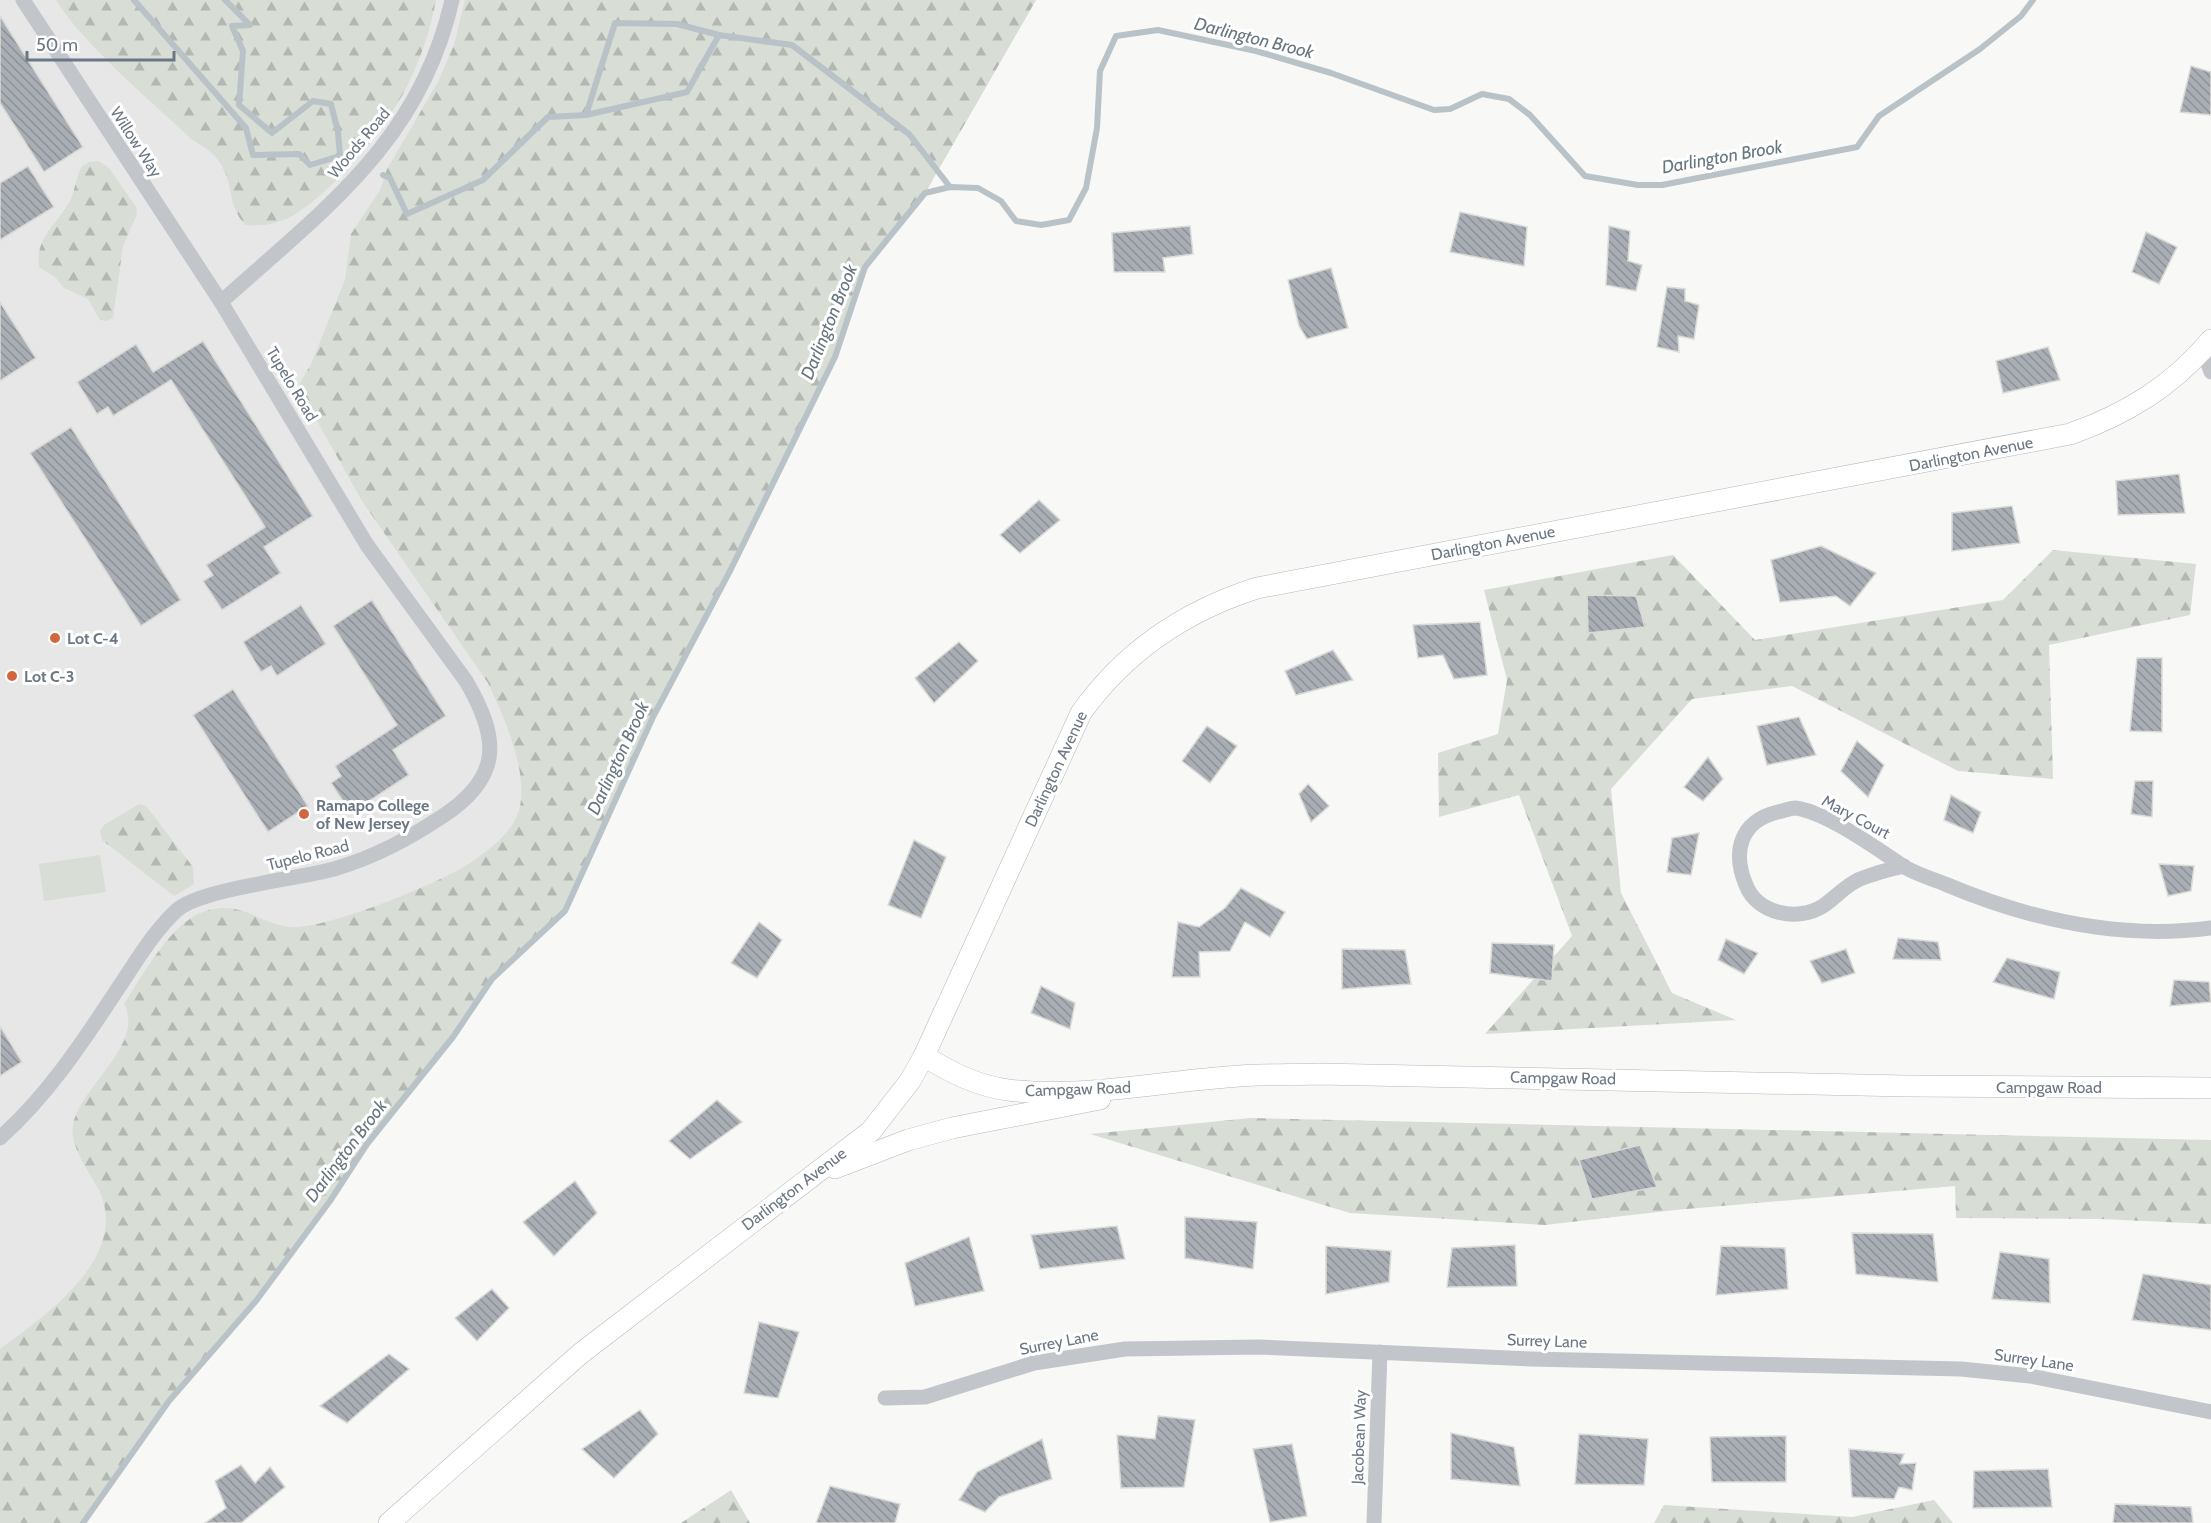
<svg xmlns="http://www.w3.org/2000/svg" width="2211" height="1523" font-family="Cabin,sans-serif">
<defs>
<pattern id="forest-firs" width="22" height="20" patternUnits="userSpaceOnUse" patternTransform="scale(1.5)"><rect width="22" height="20" fill="#d8ddd6"/><path d="M5 1l3.5 6h-7zM16 11l3.5 6h-7z" fill="#b3b8b3"/></pattern>
<pattern id="building-back-hatch" width="6" height="6" patternUnits="userSpaceOnUse" patternTransform="scale(1.5)"><rect width="6" height="6" fill="#a8aeb4"/><path d="M-1 5l2 2M0 0l6 6M5-1l2 2" fill="none" stroke="#8d9298"/></pattern>
</defs>
<rect width="100%" height="100%" fill="#f8f8f6"/>
<!-- built -->
<path fill="#e6e7e6" d="M0,0H1036L925,193L865,267L835,357L653,717L565,911L492,979L256,1301L169,1401L83,1523H0Z"/>
<!-- forest -->
<g fill="url(#forest-firs)">
<path d="M56,0H436C431,28 421,57 409,82C389,125 337,187 297,213C282,223 262,227 245,225C225,201 235,180 217,159C210,149 197,144 188,136C149,99 83,44 56,0Z"/>
<path d="M465,0H1036L925,193L865,267L835,357L731,569L653,717L565,911L492,979L453,1037L367,1144L330,1201L256,1301L169,1401L83,1523H0V1349C45,1316 129,1258 100,1192C91,1174 69,1147 73,1125C79,1088 146,1044 124,1004C142,976 171,923 203,912C243,898 259,926 294,927C330,928 447,881 476,859C491,848 512,832 518,813C531,777 504,716 488,683L362,501L298,387L311,364L345,280L351,234L380,190L387,169L438,82L454,45Z"/>
<path d="M99,161L109,168L136,207L137,214L123,246L113,318L107,321L100,320L88,299L64,288L56,278L39,267C35,237 57,225 70,201C75,190 76,177 82,166L89,162Z"/>
<path d="M2053,550L2196,564L2190,615L2049,645L2053,779L1958,771L1792,686L1692,699L1611,789L1621,893L1672,993L1736,1020L1485,1034L1572,936L1519,795L1439,817L1438,753L1498,734L1507,680L1484,590L1673,555L1755,640L2003,600Z"/>
<path d="M139,804L146,806L193,867L194,884L174,896L102,840L100,831L104,825Z"/>
<path d="M1250,1118L2211,1140V1224L2100,1219L1956,1218L1955,1186L1675,1210L1545,1225L1350,1213L1090,1134Z"/>
<path d="M731,1490L750,1523H681Z"/>
<path d="M1934,1500L1953,1523H1654L1664,1505L1852,1517Z"/>
</g>
<!-- garden -->
<path fill="#d8ddd6" d="M100,855L106,892L44,901L39,864Z"/>
<g fill="none" stroke-linecap="round" stroke-linejoin="round">
<!-- stream -->
<g stroke="#b9c2c7" stroke-width="6">
<path d="M134,0L246,128L253,155L299,154L310,165L340,156L350,160"/>
<path d="M225,0L250,25L232,26L243,51L239,105L272,133L313,101L331,104L338,132L340,156"/>
<path d="M586,115L615,23L677,24L719,35"/>
<path d="M383,175L390,178L407,214L483,180L548,117L586,115L687,92L719,35L792,45L909,134L950,187"/>
<path d="M83,1523L169,1401L256,1301L330,1201L367,1144L453,1037L492,979L565,911L653,717L731,569L835,357L865,267L925,193L950,187L978,188L1001,201L1016,221L1041,225L1069,220L1086,188L1097,128L1100,71L1116,36L1158,30L1256,51L1331,73L1434,110L1450,109L1482,94L1509,99L1530,115L1585,176L1638,185H1662L1857,147L1879,116L1980,49L2021,16L2033,0"/>
</g>
</g>
<!-- building -->
<g fill="url(#building-back-hatch)" stroke="#dadad8" stroke-width="1.5">
<path d="M0,16L83,147L44,172L0,103Z"/>
<path d="M2191,66L2211,72V115L2180,112Z"/>
<path d="M28,166L54,207L0,240V183Z"/>
<path d="M1460,212L1527,227L1524,266L1450,252Z"/>
<path d="M1190,226L1193,254L1163,258L1165,272H1114L1112,233Z"/>
<path d="M1609,226L1630,231L1628,261L1642,265L1636,291L1606,285Z"/>
<path d="M2146,232L2177,247L2159,284L2132,272Z"/>
<path d="M1331,268L1348,328L1307,339L1299,326L1288,280Z"/>
<path d="M1667,287L1685,289V301L1699,305L1694,339L1678,336L1679,352L1657,347Z"/>
<path d="M0,302L36,358L0,381Z"/>
<path d="M203,341L313,516L264,547L281,573L222,610L203,581L213,575L206,565L265,527L194,416L171,380L113,416L108,407L97,414L77,382L136,344L153,372Z"/>
<path d="M2048,347L2060,380L2003,393L1996,361Z"/>
<path d="M71,427L181,600L141,626L30,453Z"/>
<path d="M2179,474L2185,513L2118,515L2116,481Z"/>
<path d="M1039,500L1060,520L1020,553L1000,535Z"/>
<path d="M2012,506L2020,543L1952,551V513Z"/>
<path d="M1821,546L1876,573L1850,606L1836,596L1780,602L1771,560Z"/>
<path d="M1587,595L1636,596L1645,627L1588,633Z"/>
<path d="M372,600L446,716L393,750L409,775L351,813L331,783L341,776L335,766L397,725L333,626Z"/>
<path d="M301,605L326,644L277,676L271,666L261,672L243,642Z"/>
<path d="M1480,622L1487,675L1454,679L1443,655L1418,658L1413,625Z"/>
<path d="M959,642L978,661L934,703L915,678Z"/>
<path d="M1333,650L1353,680L1296,695L1285,671Z"/>
<path d="M2137,658H2162V732L2130,731Z"/>
<path d="M233,689L308,806L268,832L193,715Z"/>
<path d="M1799,717L1816,755L1767,765L1757,726Z"/>
<path d="M1207,726L1237,746L1210,783L1182,761Z"/>
<path d="M1857,741L1884,765L1868,797L1841,771Z"/>
<path d="M1708,757L1723,779L1703,801L1684,787Z"/>
<path d="M2135,781H2153L2152,817L2131,814Z"/>
<path d="M1308,784L1329,806L1311,822L1299,794Z"/>
<path d="M1951,795L1981,812L1973,833L1944,820Z"/>
<path d="M1699,833L1691,875L1667,872L1672,838Z"/>
<path d="M914,840L946,857L921,918L888,905Z"/>
<path d="M2159,864L2194,866L2191,891L2168,896Z"/>
<path d="M1241,888L1285,912L1270,937L1245,922L1230,951L1199,952L1200,977H1172L1178,922L1199,927L1225,908Z"/>
<path d="M759,922L782,940L757,978L731,963Z"/>
<path d="M1898,938L1938,942L1941,960L1893,959Z"/>
<path d="M1726,939L1758,953L1744,974L1718,960Z"/>
<path d="M1492,943L1554,945L1552,981L1490,973Z"/>
<path d="M1342,949L1405,950L1411,984L1342,989Z"/>
<path d="M1846,949L1855,973L1822,983L1810,961Z"/>
<path d="M2007,958L2060,972L2054,999L1993,982Z"/>
<path d="M2174,980L2209,982L2211,1002L2170,1006Z"/>
<path d="M1041,986L1075,1003L1070,1029L1031,1013Z"/>
<path d="M0,1026L22,1062L0,1076Z"/>
<path d="M717,1100L742,1122L690,1159L669,1141Z"/>
<path d="M1640,1145L1657,1187L1592,1199L1579,1160Z"/>
<path d="M575,1181L597,1213L554,1256L523,1222Z"/>
<path d="M1185,1217L1257,1222L1253,1269L1185,1258Z"/>
<path d="M1117,1226L1125,1259L1040,1269L1031,1235Z"/>
<path d="M1852,1233L1933,1234L1938,1282L1856,1274Z"/>
<path d="M969,1237L984,1291L915,1306L905,1263Z"/>
<path d="M1515,1245L1517,1286L1447,1287L1452,1248Z"/>
<path d="M1326,1246L1391,1251L1389,1282L1326,1294Z"/>
<path d="M1721,1246L1785,1248L1788,1289L1716,1295Z"/>
<path d="M2000,1252L2049,1259L2050,1303L1992,1299Z"/>
<path d="M2143,1274L2211,1285V1330L2132,1320Z"/>
<path d="M492,1289L509,1308L477,1341L455,1318Z"/>
<path d="M759,1322L799,1332L778,1398L744,1393Z"/>
<path d="M389,1354L409,1369L347,1423L320,1406Z"/>
<path d="M640,1410L658,1434L614,1478L582,1449Z"/>
<path d="M1158,1416L1195,1420L1184,1487L1121,1488L1117,1435L1155,1439Z"/>
<path d="M1451,1433L1514,1447L1520,1486L1451,1479Z"/>
<path d="M1579,1434L1648,1439L1644,1485L1575,1484Z"/>
<path d="M1786,1436V1482H1712L1710,1437Z"/>
<path d="M1042,1439L1052,1479L999,1497L985,1512L959,1500L977,1472Z"/>
<path d="M1292,1444L1307,1516L1270,1522L1253,1449Z"/>
<path d="M1849,1449L1904,1454L1900,1464L1916,1463L1912,1490L1899,1487L1894,1499L1852,1497Z"/>
<path d="M241,1465L255,1483L270,1467L285,1487L241,1523H205L226,1508L215,1481Z"/>
<path d="M2048,1469L2052,1507L1973,1508L1974,1471Z"/>
<path d="M830,1486L900,1504L895,1523H816Z"/>
<path d="M2115,1504L2191,1507L2193,1523H2113Z"/>
</g>
<g fill="none" stroke-linecap="round" stroke-linejoin="round">
<defs>
<g id="secondary">
<path d="M924,1056C950,1072 977,1086 1008,1090C1078,1099 1158,1082 1227,1077C1258,1074 1289,1075 1319,1074L1907,1086L2211,1088"/>
<path d="M835,1168L908,1140L952,1128L1100,1099"/>
<path d="M389,1523L580,1354L871,1131L910,1081L924,1056L1081,713C1125,651 1185,611 1257,588L2070,434C2127,414 2172,386 2211,340"/>
</g>
</defs>
<!-- secondary casing -->
<use href="#secondary" stroke="#b3b7bc" stroke-width="22"/>
<!-- minor -->
<g stroke="#c2c5c9" stroke-width="15">
<path d="M221,302C323,210 420,142 452,0"/>
<path d="M2203,350L2211,372"/>
<path d="M1904,866C1888,870 1870,874 1856,881C1843,888 1835,898 1823,906C1798,922 1757,914 1746,885C1732,852 1740,821 1778,812C1783,811 1790,808 1795,808C1825,811 1877,849 1903,866C1915,874 1931,878 1945,884C2028,919 2121,940 2211,928"/>
<path d="M0,1138C48,1095 82,1043 117,990C136,962 153,932 177,910C201,889 298,879 334,869C375,857 408,839 443,816C502,777 500,739 466,681L367,545L221,302L23,0"/>
<path d="M885,1398L925,1397L1034,1363L1125,1349L1259,1347L1531,1359L1961,1369L2030,1376L2211,1412"/>
<path d="M1374,1523L1380,1352"/>
</g>
<!-- secondary -->
<use href="#secondary" stroke="#fff" stroke-width="21"/>
</g>
<!-- markers -->
<g fill="#d1673d" stroke="#fff" stroke-width="2">
<circle cx="55" cy="638" r="6"/>
<circle cx="12" cy="676" r="6"/>
<circle cx="304" cy="814" r="6"/>
</g>
<g text-anchor="middle" dominant-baseline="central" stroke-width="6" stroke-linejoin="round" paint-order="stroke">
<!-- street labels -->
<g font-size="16" fill="#6b7784" stroke="#fff">
<text transform="translate(136 142) rotate(57)">Willow Way</text>
<text transform="translate(359 143) rotate(-50)">Woods Road</text>
<text transform="translate(292 384) rotate(59)">Tupelo Road</text>
<text transform="translate(1971 454) rotate(-11)">Darlington Avenue</text>
<text transform="translate(1493 543) rotate(-11)">Darlington Avenue</text>
<text transform="translate(1056 769) rotate(-65)">Darlington Avenue</text>
<text transform="translate(1856 817) rotate(28)">Mary Court</text>
<text transform="translate(308 855) rotate(-14)">Tupelo Road</text>
<text transform="translate(1563 1078) rotate(1)">Campgaw Road</text>
<text x="2049" y="1087">Campgaw Road</text>
<text transform="translate(1078 1089) rotate(-2)">Campgaw Road</text>
<text transform="translate(794 1189) rotate(-37)">Darlington Avenue</text>
<text transform="translate(1547 1341) rotate(2)">Surrey Lane</text>
<text transform="translate(1059 1342) rotate(-11)">Surrey Lane</text>
<text transform="translate(2034 1360) rotate(8)">Surrey Lane</text>
<text transform="translate(1359 1437) rotate(-88)">Jacobean Way</text>
</g>
<!-- poi labels -->
<g font-size="16" font-weight="bold" fill="#6b7784" stroke="#fff" text-anchor="start">
<text x="67" y="638">Lot C-4</text>
<text x="24" y="676">Lot C-3</text>
<text x="316" y="805">Ramapo College<tspan x="316" dy="18">of New Jersey</tspan></text>
</g>
<!-- water labels -->
<g font-size="18" font-style="italic" fill="#67777f" stroke="#fff">
<text transform="translate(1254 38) rotate(14)">Darlington Brook</text>
<text transform="translate(1722 157) rotate(-10)">Darlington Brook</text>
<text transform="translate(829 322) rotate(-68)">Darlington Brook</text>
<text transform="translate(618 758) rotate(-65)">Darlington Brook</text>
<text transform="translate(346 1151) rotate(-53)">Darlington Brook</text>
</g>
</g>
<!-- scale -->
<path d="M27 51v9h147v-9" fill="none" stroke="#6b7784" stroke-width="3"/>
<text x="36" y="51" font-size="18" fill="#6b7784" stroke="#ffffff" stroke-width="4.5" paint-order="stroke">50 m</text>
</svg>
